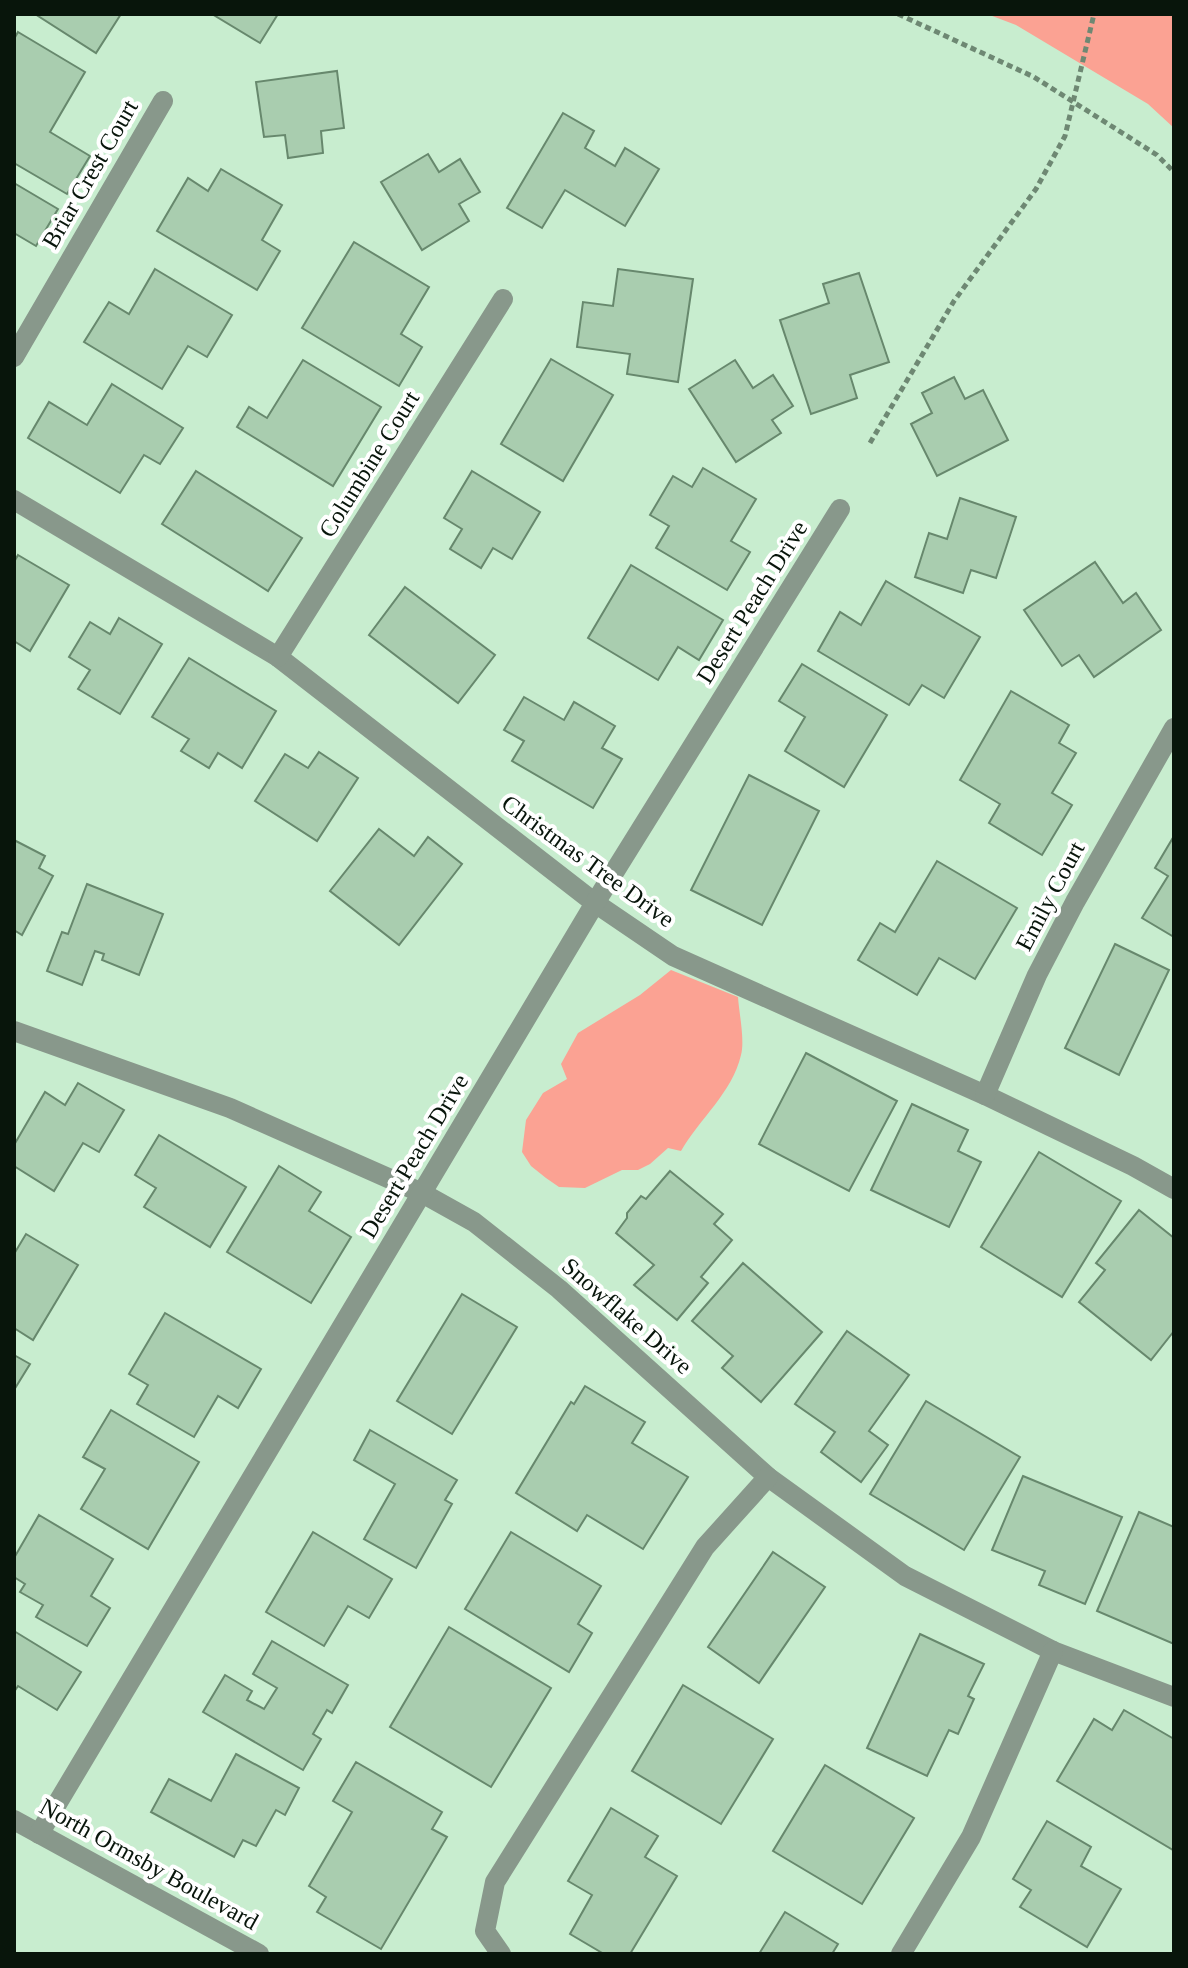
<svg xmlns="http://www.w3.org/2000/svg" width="1188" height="1968" font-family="Georgia,serif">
<rect width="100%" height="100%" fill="#c8edcf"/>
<!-- green -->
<g fill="#fba293">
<path d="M987,14H1174V128L1148,104L1016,25Z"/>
<path d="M671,970L738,997C739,1013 745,1040 741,1055C732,1093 700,1118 681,1151L668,1148L650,1164L638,1170H622L585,1188L559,1187L546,1178L531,1166L522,1152L526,1120L543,1093L567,1079L561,1064L578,1033L640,995Z"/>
</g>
<!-- building -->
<g fill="#a9cdaf" stroke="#67886d" stroke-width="2">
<path d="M35,14H121L96,53Z"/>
<path d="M212,14H278L260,43Z"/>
<path d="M18,32L85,72L50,132L90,156L67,194L14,163V39Z"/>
<path d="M337,71L344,128L321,131L323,153L288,158L285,135L264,137L256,82Z"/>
<path d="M563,113L594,131L585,148L615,166L625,148L659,169L625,226L565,190L542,228L507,208Z"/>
<path d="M428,154L439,172L460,159L480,192L459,204L469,221L422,250L381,182Z"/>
<path d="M221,169L282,205L262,240L280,251L257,290L157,231L188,178L208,191Z"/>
<path d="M14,183L58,209L36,246L14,233Z"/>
<path d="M354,242L429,287L401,334L422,347L399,386L302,328Z"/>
<path d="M155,269L232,315L207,357L188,346L162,389L84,342L109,302L129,314Z"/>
<path d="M618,269L693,279L678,382L627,374L630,354L577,347L583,302L613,306Z"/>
<path d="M859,273L889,362L850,375L857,398L811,414L780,320L829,303L823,284Z"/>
<path d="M551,359L613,395L563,481L501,444Z"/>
<path d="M303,360L381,407L333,486L237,427L249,407L267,418Z"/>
<path d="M735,360L753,388L773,375L793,406L772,420L781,433L736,462L689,389Z"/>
<path d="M954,377L965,399L983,390L1008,440L937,476L911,424L932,413L922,393Z"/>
<path d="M112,384L183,428L160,464L144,455L120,493L28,438L49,402L87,425Z"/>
<path d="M703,468L756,499L731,541L750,552L727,590L656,548L669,526L650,515L673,476L692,487Z"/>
<path d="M196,471L302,538L268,591L162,524Z"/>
<path d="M472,471L540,512L512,559L493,548L481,568L450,549L462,529L444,518Z"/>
<path d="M960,498L1016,517L996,578L971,570L963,593L915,577L929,533L947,539Z"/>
<path d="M18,555L69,585L30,651L14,641V562Z"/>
<path d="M1095,562L1123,603L1136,593L1161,630L1094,677L1079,655L1062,666L1024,610Z"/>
<path d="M631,565L723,620L699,660L678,647L658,680L588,638Z"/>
<path d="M886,581L980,637L944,698L922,685L909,705L818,651L840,612L861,625Z"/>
<path d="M405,587L495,655L458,703L369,635Z"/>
<path d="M119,618L162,644L120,714L78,689L90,670L69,657L90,622L110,634Z"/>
<path d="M189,658L276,711L242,768L218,753L209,768L181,751L189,739L152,717Z"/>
<path d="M802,664L887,715L844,787L785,751L805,717L779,701Z"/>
<path d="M1011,691L1069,725L1059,743L1076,753L1052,793L1072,805L1042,855L989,823L1000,804L960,780Z"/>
<path d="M524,697L564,720L574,702L615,726L602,748L622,759L593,808L512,761L524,741L504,730Z"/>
<path d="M319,752L358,778L317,841L255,801L285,754L308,768Z"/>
<path d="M749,775L819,811L762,925L691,890Z"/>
<path d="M379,829L414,856L428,837L462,864L399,945L330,891Z"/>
<path d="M1174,836V937L1142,918L1168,876L1155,868Z"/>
<path d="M14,840L45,856L39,868L53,876L22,935L14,930Z"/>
<path d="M937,861L1017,908L975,979L939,958L917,995L858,960L880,923L895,932Z"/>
<path d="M87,884L163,914L139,975L102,960L104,954L95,951L82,985L47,971L62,932L68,934Z"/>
<path d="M1115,944L1169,970L1119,1075L1065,1048Z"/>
<path d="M806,1053L897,1101L849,1191L759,1144Z"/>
<path d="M78,1083L124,1110L99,1152L83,1143L54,1191L14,1166V1145L45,1092L65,1105Z"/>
<path d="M912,1104L968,1130L958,1151L981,1162L949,1227L871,1190Z"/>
<path d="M159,1135L246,1187L210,1247L144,1207L156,1188L135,1175Z"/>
<path d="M1039,1152L1121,1201L1062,1297L981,1247Z"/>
<path d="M279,1166L321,1192L309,1211L351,1237L311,1303L227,1252Z"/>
<path d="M670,1171L723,1214L714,1224L732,1240L701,1277L708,1283L677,1320L634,1285L654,1265L616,1233L627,1218V1213L641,1196L646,1199Z"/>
<path d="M1139,1210L1174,1238V1331L1151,1360L1079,1302L1105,1270L1096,1263Z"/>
<path d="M26,1234L78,1265L33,1340L14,1328V1254Z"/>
<path d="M743,1263L822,1332L761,1402L722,1368L733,1356L692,1321Z"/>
<path d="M462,1294L517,1327L452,1434L397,1401Z"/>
<path d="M165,1313L261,1369L238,1408L218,1396L194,1437L137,1404L148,1385L129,1374Z"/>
<path d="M847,1331L909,1375L869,1431L888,1445L861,1482L821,1452L835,1432L795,1404Z"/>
<path d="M14,1355L30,1364L14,1390Z"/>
<path d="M585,1386L645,1422L632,1443L688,1477L643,1549L587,1515L577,1531L516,1493L571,1402L574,1404Z"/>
<path d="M926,1401L1020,1457L964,1550L870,1494Z"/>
<path d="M111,1410L199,1462L148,1549L81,1509L105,1469L83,1457Z"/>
<path d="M370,1430L457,1480L445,1500L452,1504L416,1568L364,1539L395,1484L354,1460Z"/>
<path d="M1023,1476L1122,1517L1085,1604L1039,1585L1045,1571L992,1550Z"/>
<path d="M1139,1512L1174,1527V1644L1097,1611Z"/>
<path d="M39,1515L113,1559L91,1596L110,1608L87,1646L36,1617L43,1605L20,1592L25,1584L14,1577V1558Z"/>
<path d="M313,1532L392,1579L369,1618L348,1606L324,1646L266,1612Z"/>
<path d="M511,1532L601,1586L578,1624L592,1633L569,1672L465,1609Z"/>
<path d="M773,1552L825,1587L759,1683L708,1647Z"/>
<path d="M449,1627L551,1688L491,1787L390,1727Z"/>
<path d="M14,1631L81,1672L57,1710L18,1686L14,1692Z"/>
<path d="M920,1634L984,1664L968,1696L974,1699L958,1734L949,1730L927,1776L867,1748Z"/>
<path d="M272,1641L348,1685L332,1713L327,1710L313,1734L321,1739L303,1770L203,1712L225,1675L252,1691L247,1700L264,1709L277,1688L253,1674Z"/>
<path d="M683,1685L773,1739L721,1824L632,1771Z"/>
<path d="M1124,1710L1174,1739L1173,1850L1057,1781L1094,1719L1112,1730Z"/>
<path d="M236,1754L299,1788L285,1815L276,1810L256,1846L243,1840L234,1857L151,1812L169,1779L211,1801Z"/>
<path d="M356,1762L442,1812L432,1829L447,1837L381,1949L317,1912L326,1897L309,1886L352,1812L333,1801Z"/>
<path d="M825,1765L914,1818L862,1904L773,1851Z"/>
<path d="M611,1808L658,1836L645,1857L677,1876L630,1954H604L570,1934L592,1895L568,1881Z"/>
<path d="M1047,1821L1091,1847L1081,1866L1121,1889L1087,1947L1020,1907L1031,1890L1013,1879Z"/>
<path d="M785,1912L838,1944L832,1954H759Z"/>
</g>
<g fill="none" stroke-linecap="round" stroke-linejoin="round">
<!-- path -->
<g stroke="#6e8873" stroke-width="5" stroke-dasharray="6 4" stroke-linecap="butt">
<path d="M898,14L1034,77L1157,155L1174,172"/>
<path d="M870,443L954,301L1036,189L1065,136L1094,14"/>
</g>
<!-- minor -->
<g stroke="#88988b" stroke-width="20">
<path d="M14,357L163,101"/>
<path d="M14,500L278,657L595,903L673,956L985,1095L1133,1166L1174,1189"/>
<path d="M278,657L503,299"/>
<path d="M14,1031L230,1108L422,1193L474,1222L559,1289L768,1477L905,1576L1053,1651L1174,1697"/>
<path d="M985,1095L1037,975L1075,902L1174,728"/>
<path d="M14,1820L259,1954"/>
<path d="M39,1834L595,903L840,509"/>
<path d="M501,1954L485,1931L495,1882L705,1547L768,1477"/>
<path d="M901,1954L971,1837L1053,1651"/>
</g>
</g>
<g text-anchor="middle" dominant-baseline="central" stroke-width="8" stroke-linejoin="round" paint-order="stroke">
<!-- street labels -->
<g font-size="24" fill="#08150b" stroke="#fff">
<text transform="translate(90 174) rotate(-60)">Briar Crest Court</text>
<text transform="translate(369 464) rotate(-58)">Columbine Court</text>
<text transform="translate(752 602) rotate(-58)">Desert Peach Drive</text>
<text transform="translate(588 861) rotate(36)">Christmas Tree Drive</text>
<text transform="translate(1050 896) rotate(-62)">Emily Court</text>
<text transform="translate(414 1156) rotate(-59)">Desert Peach Drive</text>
<text transform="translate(627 1316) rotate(41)">Snowflake Drive</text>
<text transform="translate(149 1864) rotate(29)">North Ormsby Boulevard</text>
</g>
</g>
<!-- border -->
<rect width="1188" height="1968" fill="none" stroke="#08150b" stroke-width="32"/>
</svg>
